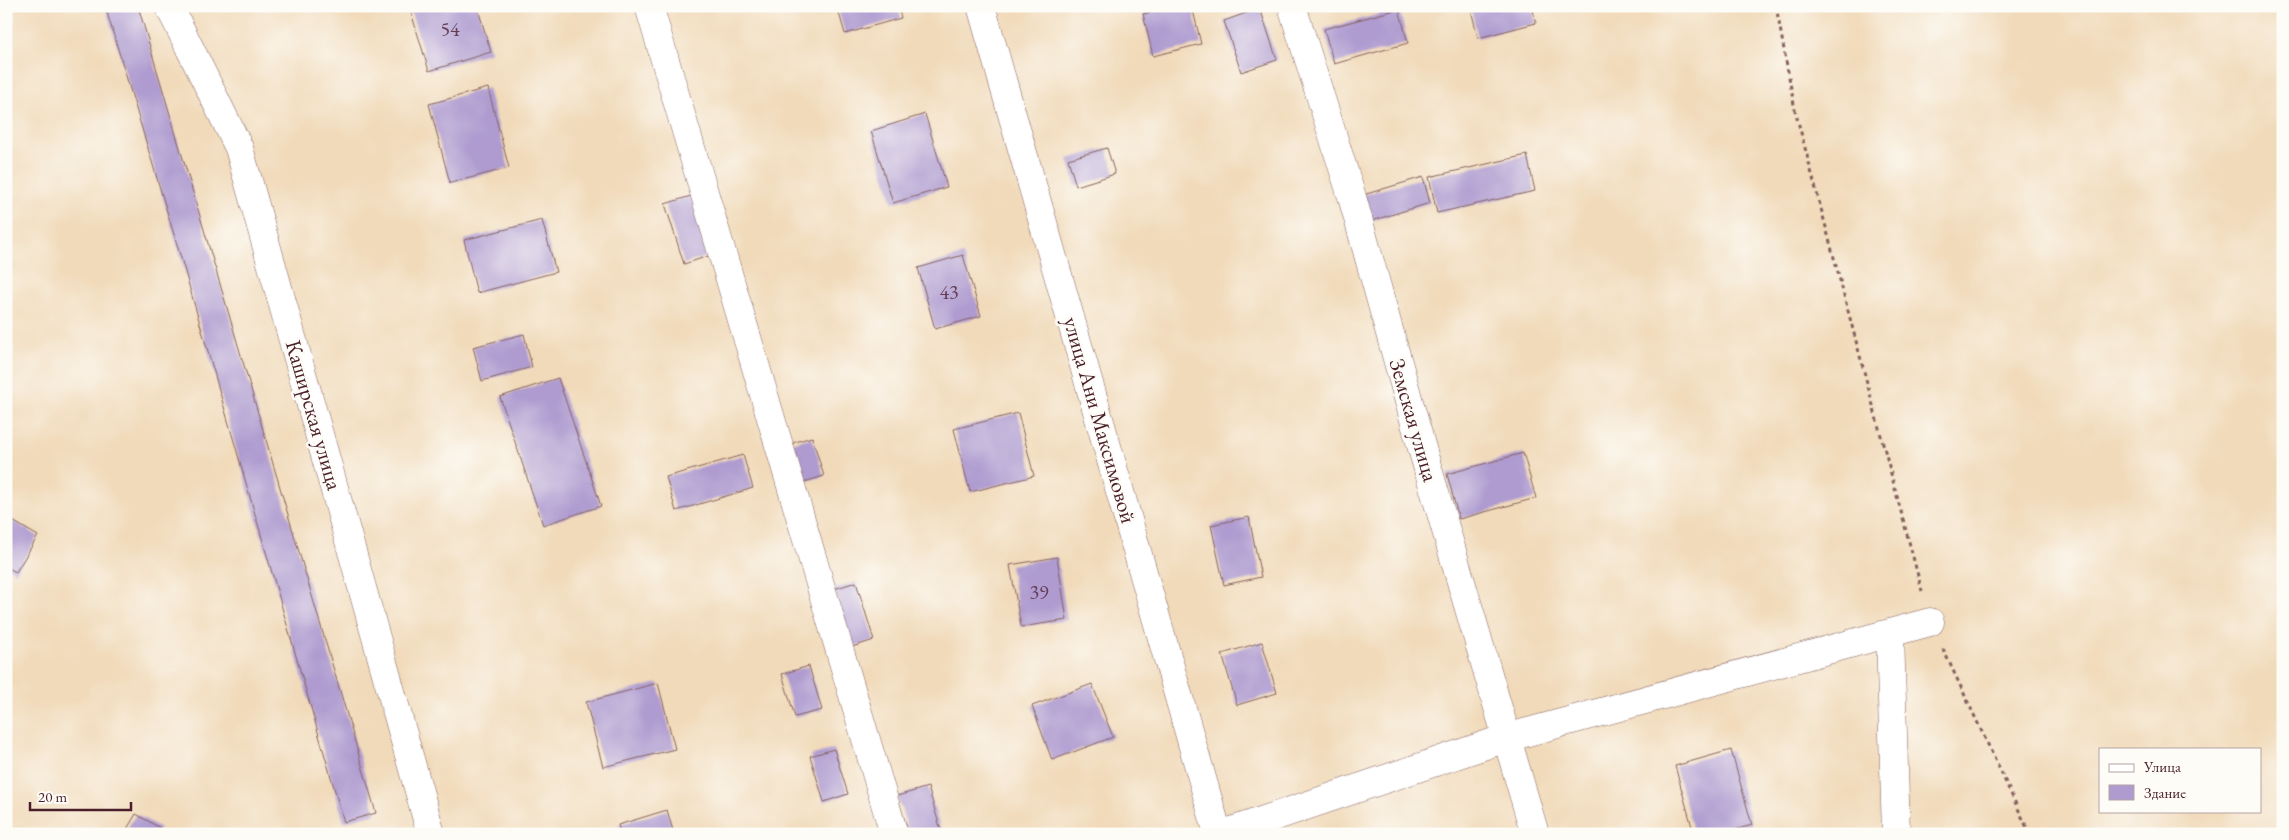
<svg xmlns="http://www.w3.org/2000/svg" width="2289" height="840" font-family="'EB Garamond',serif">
<rect width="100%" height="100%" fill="#fdfcf7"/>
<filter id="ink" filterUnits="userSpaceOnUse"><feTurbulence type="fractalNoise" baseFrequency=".02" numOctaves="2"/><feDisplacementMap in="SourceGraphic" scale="10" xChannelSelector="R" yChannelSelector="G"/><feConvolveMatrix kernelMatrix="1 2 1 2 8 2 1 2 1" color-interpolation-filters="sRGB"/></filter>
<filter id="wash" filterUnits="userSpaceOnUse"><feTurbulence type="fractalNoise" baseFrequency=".0096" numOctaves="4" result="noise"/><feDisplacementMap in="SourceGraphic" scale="20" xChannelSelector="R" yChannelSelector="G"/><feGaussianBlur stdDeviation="1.12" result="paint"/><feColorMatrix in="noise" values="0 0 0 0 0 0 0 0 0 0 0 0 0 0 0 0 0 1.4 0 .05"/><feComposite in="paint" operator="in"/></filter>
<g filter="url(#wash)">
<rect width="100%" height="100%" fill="#f1daba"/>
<g id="blocks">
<!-- building -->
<g fill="#af9bd0">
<path d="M105,6H138L376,813L344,822L181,258Z"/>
<path d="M409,6H477L491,52L429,71Z"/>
<path d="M837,6H898L901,18L845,34Z"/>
<path d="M1176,6H1192L1201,44L1153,56L1143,14Z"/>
<path d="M1470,6H1532L1536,23L1478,38Z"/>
<path d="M1260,8L1277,60L1241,72L1224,21Z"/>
<path d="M1399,9L1408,43L1334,64L1324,29Z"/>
<path d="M488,88L509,168L450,183L429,104Z"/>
<path d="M925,114L947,187L893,203L871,131Z"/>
<path d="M1107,148L1115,174L1076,186L1068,159Z"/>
<path d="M1527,155L1535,191L1437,213L1429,177Z"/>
<path d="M1423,177L1430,203L1371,221L1363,195Z"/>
<path d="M694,195L712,255L684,264L665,204Z"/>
<path d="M542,220L556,272L477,293L464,240Z"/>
<path d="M963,255L981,316L935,329L918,268Z"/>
<path d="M524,334L532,367L482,381L473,347Z"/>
<path d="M558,378L601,506L543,525L500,397Z"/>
<path d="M1018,413L1034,476L970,492L954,429Z"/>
<path d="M812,437L824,476L804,482L792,443Z"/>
<path d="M1523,453L1536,498L1459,519L1447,474Z"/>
<path d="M743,455L753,488L676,511L666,477Z"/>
<path d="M6,517L38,536L16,572L6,567Z"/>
<path d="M1249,517L1261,577L1224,585L1211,525Z"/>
<path d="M1057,557L1067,620L1021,627L1010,565Z"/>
<path d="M856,582L874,640L852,647L834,589Z"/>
<path d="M1262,642L1277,693L1237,705L1222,654Z"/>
<path d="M809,666L822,710L795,717L782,674Z"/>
<path d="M658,683L675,749L603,767L586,702Z"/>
<path d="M1092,684L1113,737L1052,760L1032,706Z"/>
<path d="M834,749L848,794L824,802L810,756Z"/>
<path d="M1731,750L1752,825L1721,834H1694L1675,766Z"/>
<path d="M928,787L942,834H909L897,796Z"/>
<path d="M667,810L674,834H621L618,825Z"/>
<path d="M136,814L160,828L156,834H124Z"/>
</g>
</g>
</g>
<g filter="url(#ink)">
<use href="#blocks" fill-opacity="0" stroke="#84605d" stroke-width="1"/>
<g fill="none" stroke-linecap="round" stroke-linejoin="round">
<defs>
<g id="minor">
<path d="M169,6L239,148L431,834"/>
<path d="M649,6L894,834"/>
<path d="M981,6L1218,834"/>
<path d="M1292,6L1352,197L1423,452L1535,834"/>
<path d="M1890,634L1896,834"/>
<path d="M1223,834L1506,738L1930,622"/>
</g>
</defs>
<!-- minor casing -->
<use href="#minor" stroke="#84605d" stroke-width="29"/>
<!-- path -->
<g stroke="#84605d" stroke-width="3" stroke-dasharray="4 4" stroke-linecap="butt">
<path d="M1776,6L1795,110L1922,591"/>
<path d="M1943,649L2030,834"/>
</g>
<!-- minor -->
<use href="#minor" stroke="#fff" stroke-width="28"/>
</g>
</g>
<g text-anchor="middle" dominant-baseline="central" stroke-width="5" stroke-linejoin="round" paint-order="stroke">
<!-- number labels -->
<g font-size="20" fill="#633e54">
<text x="450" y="29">54</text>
<text x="949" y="292">43</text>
<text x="1039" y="592">39</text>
</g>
<!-- street labels -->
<g font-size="22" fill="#4a1f2b" stroke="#fdfcf7">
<text transform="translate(314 415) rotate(74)">Каширская улица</text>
<text transform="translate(1100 420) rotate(74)">улица Ани Максимовой</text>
<text transform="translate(1414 420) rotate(74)">Земская улица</text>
</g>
</g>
<!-- margin -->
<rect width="2289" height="840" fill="none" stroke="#fdfcf7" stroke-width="25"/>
<!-- legend -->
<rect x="2099" y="748" width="162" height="65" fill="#fdfcf7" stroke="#b5a4a5"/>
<rect x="2109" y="764" width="25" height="8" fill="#ffffff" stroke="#b5a4a5"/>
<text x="2144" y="772" font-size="15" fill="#4a1f2b">Улица</text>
<rect x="2109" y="785" width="25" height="15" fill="#af9bd0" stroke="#b5a4a5"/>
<text x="2144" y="798" font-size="15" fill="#4a1f2b">Здание</text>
<!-- scale -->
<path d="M30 802v8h101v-8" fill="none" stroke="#4a1f2b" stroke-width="2.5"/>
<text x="38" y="802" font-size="15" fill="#4a1f2b" stroke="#fdfcf7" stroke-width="4" paint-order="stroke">20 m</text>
</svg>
